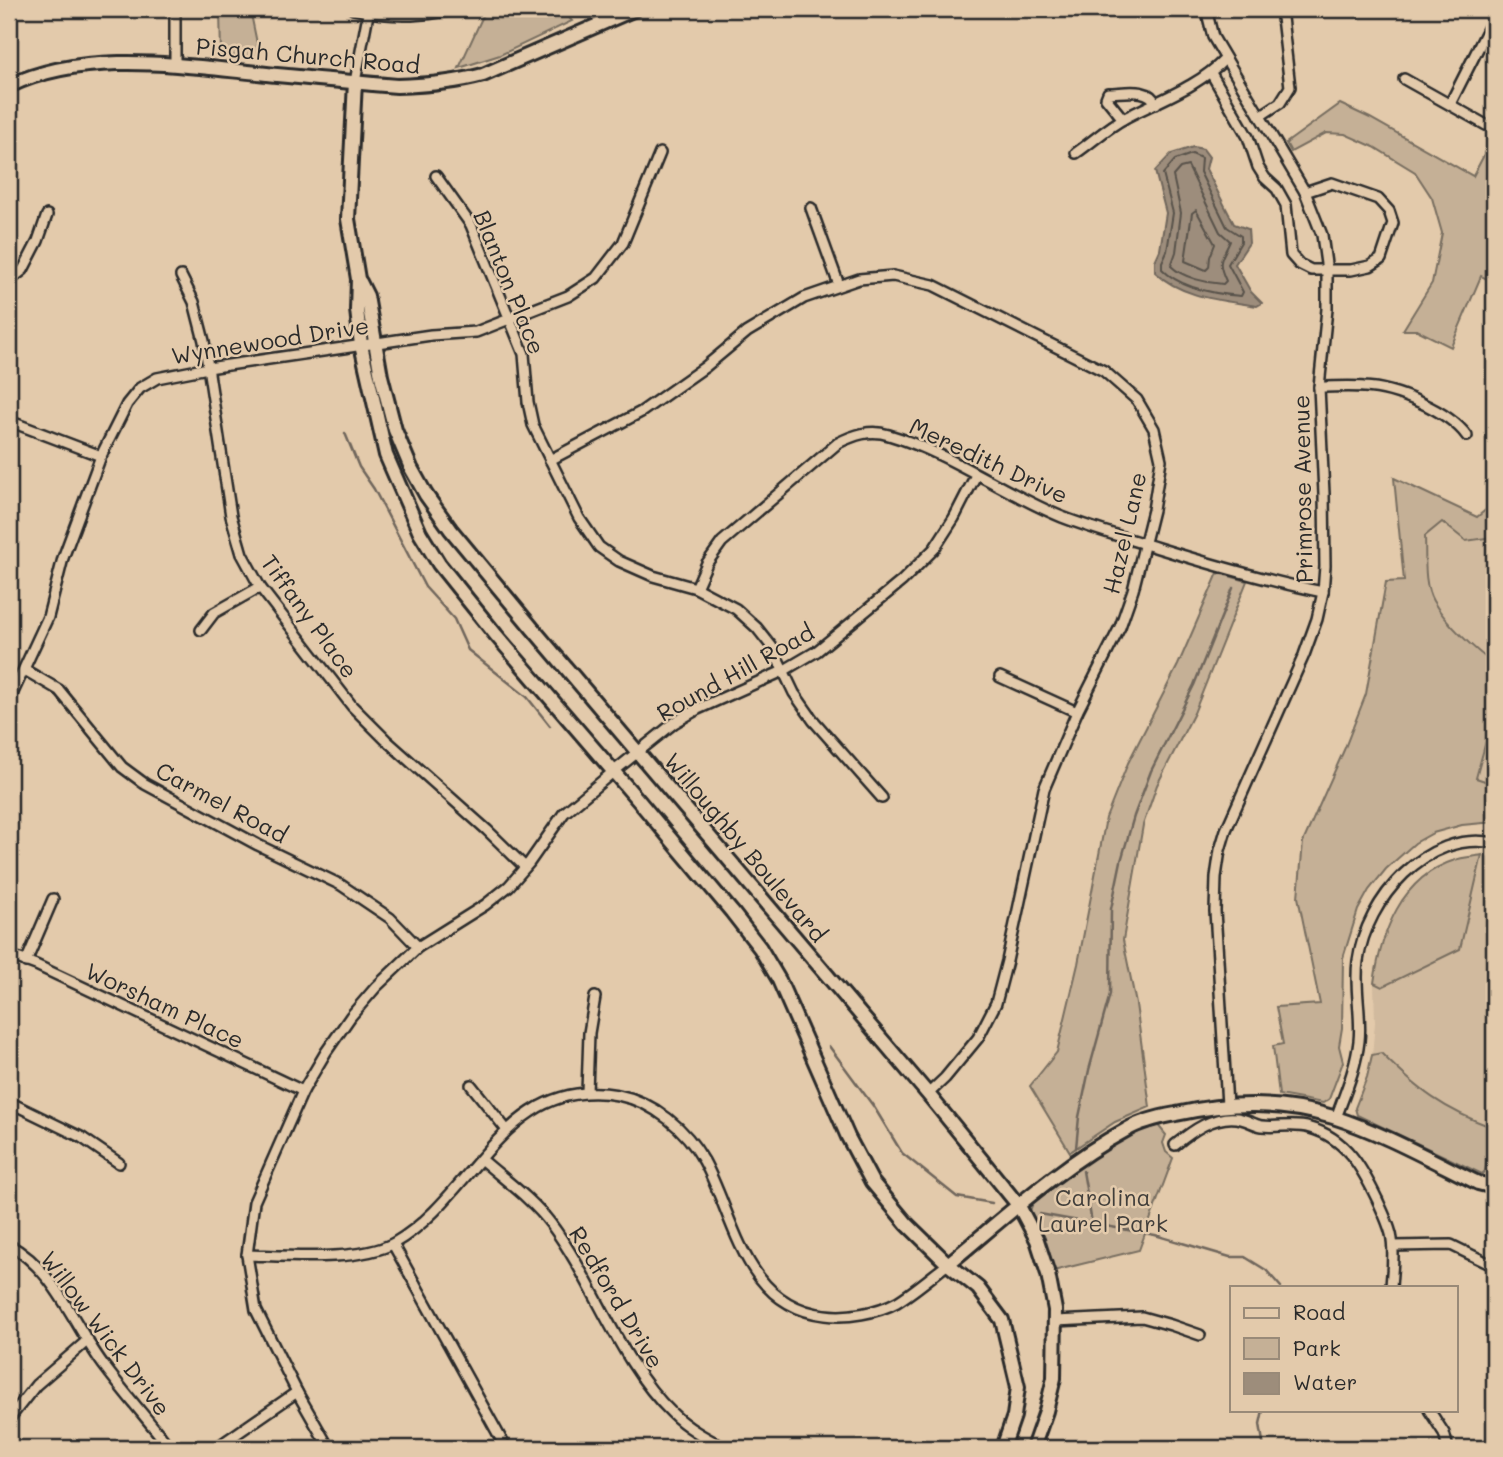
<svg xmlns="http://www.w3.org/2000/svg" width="1503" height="1457" font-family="Mali,sans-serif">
<rect width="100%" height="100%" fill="#e3caab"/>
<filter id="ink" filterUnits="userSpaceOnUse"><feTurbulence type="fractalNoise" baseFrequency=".0143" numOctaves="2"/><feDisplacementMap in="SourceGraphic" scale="14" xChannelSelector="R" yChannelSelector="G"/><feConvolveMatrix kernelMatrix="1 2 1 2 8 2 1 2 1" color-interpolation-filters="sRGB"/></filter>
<g filter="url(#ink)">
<!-- built -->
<g fill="#d1ba9e">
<path d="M1442,522L1486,538L1494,532V664L1473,649L1432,601L1427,582L1425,536Z"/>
<path d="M1494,712V784L1476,778Z"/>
<path d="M1482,855L1494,858V1128L1454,1112L1429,1097L1381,1053L1372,1055L1375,1023L1374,983L1383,987L1460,949Z"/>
</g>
<!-- green -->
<g fill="#c5b096" stroke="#786e60" stroke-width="2">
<path d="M220,9H250L260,58L221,55Z"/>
<path d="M486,9H562L572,21L500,55L459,68Z"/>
<path d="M1340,104L1370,118L1473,176L1494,136V282L1481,276L1451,347L1417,330H1403L1432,283L1442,233L1432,198L1415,172L1374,147L1345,134L1326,133L1291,152L1286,143Z"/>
<path d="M1394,478L1477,517L1494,503V532L1486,538L1466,541L1442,522L1425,536C1426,556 1423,584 1433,601C1445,622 1475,650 1494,664V712L1476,778L1494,784V822L1462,825L1433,833L1415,843L1386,869L1369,890L1358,910L1343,958L1342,1028L1339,1046L1343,1062L1329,1099L1323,1103L1279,1095L1273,1046L1283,1044L1276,1007L1320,1004L1298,897L1303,842L1344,750L1366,694L1386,582L1404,581Z"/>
<path d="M1218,573L1247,581L1194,713L1157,785L1143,825L1123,940L1136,1004L1150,1107L1115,1122L1070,1152L1030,1086L1057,1052L1078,964L1106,818L1128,763L1178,665Z"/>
<path d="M1482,855L1460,949L1382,987L1374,983C1381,933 1401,877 1455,860C1463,857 1473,857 1482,855Z"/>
<path d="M1381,1053C1418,1090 1444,1110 1494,1128L1485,1171L1482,1174L1357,1115L1355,1108L1367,1077L1372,1055Z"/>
<path d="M1157,1124L1166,1135L1163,1143L1166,1152L1173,1158L1139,1250L1053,1271L1030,1211L1033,1203C1072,1172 1109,1140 1157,1124Z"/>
</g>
<!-- water -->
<path fill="#9d8d7b" stroke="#6f665b" stroke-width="2" d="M1193,147L1203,149L1209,157L1206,169L1234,224L1248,229L1249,243L1235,264L1251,292L1262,303L1257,306C1221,300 1182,298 1155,272V261L1160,250L1166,213L1155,171L1171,154Z"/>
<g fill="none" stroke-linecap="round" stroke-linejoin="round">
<!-- shore -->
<g stroke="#59524b" stroke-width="2">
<path d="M1192,154L1201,158L1200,172L1227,227L1241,236V242L1228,264L1243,292L1241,296C1215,294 1180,288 1162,269V262L1167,251L1173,213L1163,174L1175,160Z"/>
<path d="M1188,166L1220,232L1230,241C1222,260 1216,259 1226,281L1223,284C1207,283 1183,278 1171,266L1176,252L1181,213L1173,176L1180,168Z"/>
<path d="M1196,210L1215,244L1210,257L1209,267L1206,270L1185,261L1192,213Z"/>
</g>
<!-- stream -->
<g stroke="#6f665b" stroke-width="2.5">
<path d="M345,433L359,467L374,489L425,587L454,619L468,650L527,697L550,726"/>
<path d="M829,1046L874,1107L902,1153L957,1197L992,1203"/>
<path d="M1076,1148L1079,1117L1089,1070L1110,994L1111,909L1121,861L1134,816L1151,771L1194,685L1233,588"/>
<path d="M1083,1171L1092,1223"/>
<path d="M1040,1214L1155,1235L1230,1257H1245L1266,1270L1281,1287"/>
<path d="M1263,1410L1260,1424L1264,1448"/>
</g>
<defs>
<g id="street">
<path d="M175,9V65"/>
<path d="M353,9C395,18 419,16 460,9"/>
<path d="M1206,9L1213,37L1305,192L1322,235L1327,271V309L1319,387L1324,494L1325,566L1323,592L1317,619L1304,655L1226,830L1220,850L1216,877L1215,911L1227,1105"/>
<path d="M1211,73L1248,137L1258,167L1265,178L1277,189L1286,205L1291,255L1299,264L1311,270H1351L1370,266L1381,259L1393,223L1389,211L1378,199L1332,183L1305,192"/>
<path d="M1404,79L1486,125"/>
<path d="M355,82L369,9"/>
<path d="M1450,104L1494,17"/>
<path d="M1260,116L1280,103L1290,87L1281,9"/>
<path d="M1123,119L1106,98L1108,93C1124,93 1149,86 1156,104"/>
<path d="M1076,153C1092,142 1108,127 1125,118C1159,100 1198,87 1225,59"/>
<path d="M436,176L471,225L524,354L528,402L533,425L579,518L599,547L619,561L653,576L696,588L736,609L757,628L772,647L794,693L813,720L882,798"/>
<path d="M811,208L839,285"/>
<path d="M181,276L194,302L204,341L231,516L242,554L260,587L352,706L386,740L487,830L525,867"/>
<path d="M9,281L23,270L38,241L47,215"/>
<path d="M1319,387C1334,387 1349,386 1364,387C1395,388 1449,411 1467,436"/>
<path d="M9,421L101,456"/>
<path d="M550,460L641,412L705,367L747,332L804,298L859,279L893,276L933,285L1104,371L1137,400L1154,429L1161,460L1153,510L1133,590L1120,627L1077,712L1044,789L1007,961L996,1003L978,1038L945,1078L928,1094"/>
<path d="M696,588L707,563L722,542L838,443C854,435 870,429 889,435C950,453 1003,493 1062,517C1093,529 1126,538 1158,548C1213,565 1267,581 1323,592"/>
<path d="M201,630L214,613L260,587"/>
<path d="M25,670L59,690L122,767L145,784L258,845L341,885L390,918L418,947"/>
<path d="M1000,677L1077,712"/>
<path d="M9,701L48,617L63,558L101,456L127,404L140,388L157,378L208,368L431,335L476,332L568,296L596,278L623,243L660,153"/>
<path d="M9,955L36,965L303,1091"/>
<path d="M26,962L53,899"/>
<path d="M471,1085L506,1129"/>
<path d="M587,1092L589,1033L595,997"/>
<path d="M9,1102L81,1137L119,1163"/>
<path d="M1336,1118C1345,1093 1356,1068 1359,1041C1362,1015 1354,988 1358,961C1366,900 1427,829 1494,843"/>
<path d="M1175,1145C1192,1131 1214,1115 1237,1118C1246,1119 1254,1125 1262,1126C1278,1128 1294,1123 1310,1128C1346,1138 1362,1168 1377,1199C1382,1210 1388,1222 1391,1234C1395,1251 1392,1270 1391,1287"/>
<path d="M481,1159C505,1180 532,1199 551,1224C595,1283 619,1362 672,1413C687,1428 706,1438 725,1448"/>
<path d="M393,1244L506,1448"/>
<path d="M9,1245C55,1269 75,1328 105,1367C126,1395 149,1421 170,1448"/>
<path d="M1393,1246L1451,1245L1494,1266"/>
<path d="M247,1255C287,1256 360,1262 394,1243C476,1196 504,1075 618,1095C654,1102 686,1129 704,1161C735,1218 744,1306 825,1315C847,1318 877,1313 897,1302C915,1291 932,1276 948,1264"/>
<path d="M1055,1321L1142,1317L1171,1325L1200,1335"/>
<path d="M1429,1410L1444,1433L1448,1448"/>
<path d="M9,1419L36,1385L88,1340"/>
<path d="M216,1448L297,1392"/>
<path d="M329,1448L297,1392L256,1310L247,1255L254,1202L303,1091L326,1052L351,1016L376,987L418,947L485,905L509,886L529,863L564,813L613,772L674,723L698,709L783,671L817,651L902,581L934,549L954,518L976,475"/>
</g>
<g id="secondary">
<path d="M355,82L348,219L358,279L357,310L361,345L386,455L420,533L439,564L496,635L638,800L732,912L760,948L779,980L848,1137L872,1182L907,1224L948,1264L978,1288L1002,1320L1018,1387L1014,1416L1003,1448"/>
<path d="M9,86C84,50 178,65 258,73C304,78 350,82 397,86C427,85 454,83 483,75L635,9"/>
<path d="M360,282L367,296L381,376L395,430L411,468L426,495L451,530L533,629L928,1094L1019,1206L1037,1240L1048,1274L1055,1310L1054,1378L1046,1411L1033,1448"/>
<path d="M948,1264C1005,1217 1061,1165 1126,1130C1141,1121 1159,1117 1176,1114C1230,1102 1280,1101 1333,1117C1383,1133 1431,1160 1478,1183L1494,1187"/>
</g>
</defs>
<!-- street casing -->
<use href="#street" stroke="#2b2b2b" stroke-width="14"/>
<!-- secondary casing -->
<use href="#secondary" stroke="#2b2b2b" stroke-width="18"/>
<!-- street -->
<use href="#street" stroke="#e3caab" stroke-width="9"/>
<!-- secondary -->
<use href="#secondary" stroke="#e3caab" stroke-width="12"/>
</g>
</g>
<g text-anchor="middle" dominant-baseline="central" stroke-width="5" stroke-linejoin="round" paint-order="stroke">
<!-- street labels -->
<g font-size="23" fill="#2b2b2b" stroke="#e3caab">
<text transform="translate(308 55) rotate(5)">Pisgah Church Road</text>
<text transform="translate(510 282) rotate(68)">Blanton Place</text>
<text transform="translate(270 340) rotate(-9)">Wynnewood Drive</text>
<text transform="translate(989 460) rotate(25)">Meredith Drive</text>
<text transform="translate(1302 489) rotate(-91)">Primrose Avenue</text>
<text transform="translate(1124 533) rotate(-77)">Hazel Lane</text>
<text transform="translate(310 616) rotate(54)">Tiffany Place</text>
<text transform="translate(735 672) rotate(-29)">Round Hill Road</text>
<text transform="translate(222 802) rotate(28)">Carmel Road</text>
<text transform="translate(746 847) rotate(50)">Willoughby Boulevard</text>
<text transform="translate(165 1005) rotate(25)">Worsham Place</text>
<text transform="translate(617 1297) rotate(59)">Redford Drive</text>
<text transform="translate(106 1333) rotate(53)">Willow Wick Drive</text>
</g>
<!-- park labels -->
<g font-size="23" fill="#423f3b" stroke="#e3caab">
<text x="1103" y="1197">Carolina<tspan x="1103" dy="26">Laurel Park</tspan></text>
</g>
</g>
<!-- margin -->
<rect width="1503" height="1457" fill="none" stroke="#e3caab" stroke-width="35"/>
<rect x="18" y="18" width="1468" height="1422" fill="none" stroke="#2b2b2b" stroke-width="2.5" filter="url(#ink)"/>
<!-- legend -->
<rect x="1230" y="1286" width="228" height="126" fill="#e3caab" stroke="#998a78" stroke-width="2"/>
<rect x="1244" y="1308" width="35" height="10" fill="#e3caab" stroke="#998a78" stroke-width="2"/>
<text x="1293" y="1320" font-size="21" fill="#2b2b2b">Road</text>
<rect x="1244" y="1338" width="35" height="21" fill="#c5b096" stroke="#998a78" stroke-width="2"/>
<text x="1293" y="1356" font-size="21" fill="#2b2b2b">Park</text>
<rect x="1244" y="1373" width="35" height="21" fill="#9d8d7b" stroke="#998a78" stroke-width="2"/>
<text x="1293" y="1390" font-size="21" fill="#2b2b2b">Water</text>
</svg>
